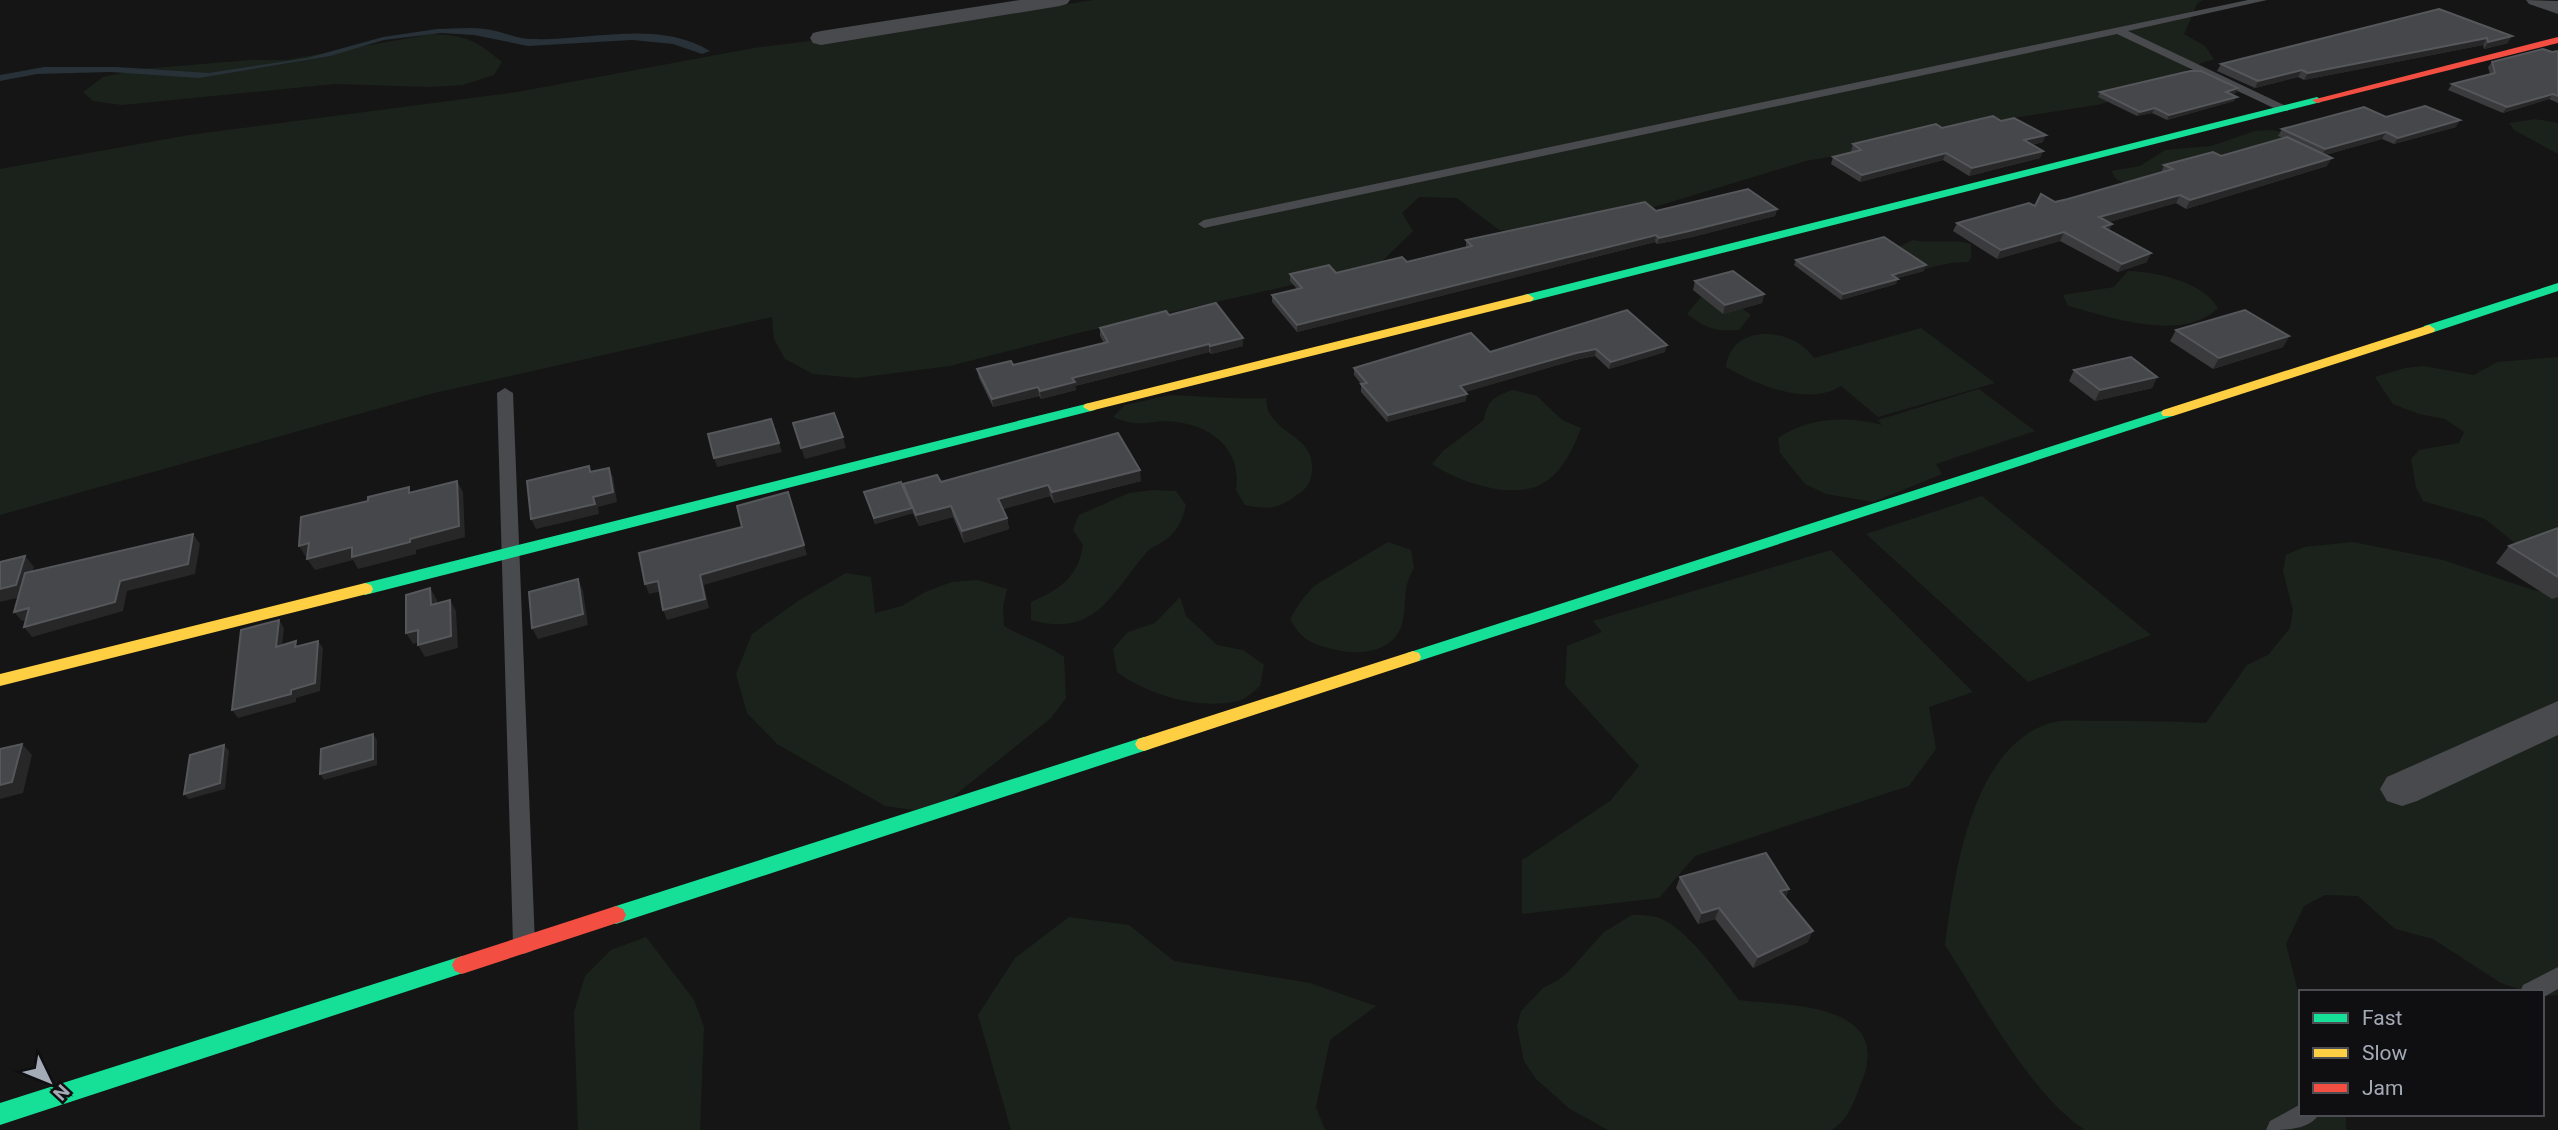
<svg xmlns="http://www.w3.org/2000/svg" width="2558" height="1130" font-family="Roboto,sans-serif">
<rect width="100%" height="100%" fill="#151515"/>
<!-- green -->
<g fill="#1b221b">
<path d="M1093,0H2203L2197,4L2184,34L2205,46L2214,59L2193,66L2165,85L2097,105L2012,118L1901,144L1806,161L1608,221L1538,234L1499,230L1457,198L1419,197L1402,213L1413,231L1377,266L1078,333L950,366L856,378L813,374L785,359L774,339L772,317L430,394L0,515V169L189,135L517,92L754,48L973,20Z"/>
<path d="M432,34C468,36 474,39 502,62L494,75L463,85L429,87L335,84L122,105L93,101L83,92L103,77L141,69L251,60H286Z"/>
<path d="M2535,119L2558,123V154L2514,130L2509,123Z"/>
<path d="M2271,130L2289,133V142L2136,185L2117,180L2111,171L2140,166L2165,150L2211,146L2255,131Z"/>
<path d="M1913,240C1933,244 1954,238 1971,244V258L1968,262L1950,263L1925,269L1896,261L1894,249Z"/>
<path d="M2128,271C2157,272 2203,282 2218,308C2183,343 2110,317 2068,306L2063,295L2114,287Z"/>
<path d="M1702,296L1738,305L1751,315L1739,330C1715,332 1706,328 1687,314Z"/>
<path d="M1921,328L1995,383L1878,417L1841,386C1808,407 1757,385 1726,367C1731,322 1794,327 1814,358Z"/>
<path d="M2558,357V562L2526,552L2485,519L2423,501L2416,487L2411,459L2419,450L2459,443L2464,432L2445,419L2419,414L2393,404L2375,377L2405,368L2423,366L2474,375L2497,362Z"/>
<path d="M1979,389L2035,431L1936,464L1942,474L1873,502L1826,494L1805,484L1780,453L1778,438C1810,417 1847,416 1882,425L1878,420Z"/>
<path d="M1513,390L1537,396L1562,420L1581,428C1574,447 1563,471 1545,482C1515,502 1459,482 1432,464L1443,451L1484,420C1487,400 1495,396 1513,390Z"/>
<path d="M1170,395C1203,396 1234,400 1266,398C1267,404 1267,410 1270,414C1283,436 1313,439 1312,468C1312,481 1307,489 1297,495C1278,509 1268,510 1245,505L1236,490C1242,451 1214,427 1177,422C1150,418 1143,430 1113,417L1125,405Z"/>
<path d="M1153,490L1176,491L1186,505C1183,517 1179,529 1168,538C1161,544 1152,546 1146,553C1110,595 1096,638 1031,620V602C1060,589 1078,578 1083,545L1073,530L1079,515L1129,493Z"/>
<path d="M1982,496L2151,635L2028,682L1866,534Z"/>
<path d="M1388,542L1411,550L1414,568C1402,589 1407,598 1403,620C1397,651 1363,656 1337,650C1312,644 1303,642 1290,619L1301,601L1314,586Z"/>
<path d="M2353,542L2443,560L2533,590L2558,595V995L2542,996V992H2527L2501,983L2433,939L2395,929L2358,896L2325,895L2304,906L2286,944L2301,1003V1114H2346V1130H2085C2029,1093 1982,1002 1945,945C1954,875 1971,748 2050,723C2064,719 2083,721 2098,721C2134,721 2170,721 2206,723L2247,665L2268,655L2290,628L2293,610L2283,571L2286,555L2304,547Z"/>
<path d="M1831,550L1973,692L1929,707L1936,749L1909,786L1695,856L1659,898L1522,914V860L1610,801L1639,766L1565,685L1567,646L1602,632L1593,621Z"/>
<path d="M846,573L871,577L875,613L902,606L925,592L952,582L978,580L1007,589L1003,607L1004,626C1024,638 1045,643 1064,657L1066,698L1051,718L944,804L913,810L885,806L777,744L747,713L736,674L752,634L798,601Z"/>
<path d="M1180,597L1186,616L1217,645L1243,650L1264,665L1260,686C1254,691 1246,699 1238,701C1199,710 1148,695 1117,672L1113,649L1128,632L1155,623Z"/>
<path d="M1632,915C1642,915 1654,915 1664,920C1692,935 1719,975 1739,1000C1788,1006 1893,1002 1862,1081C1855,1098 1849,1121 1831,1130H1608L1570,1109L1536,1079L1524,1061L1517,1026L1521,1011L1543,988L1557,981L1569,971L1604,932Z"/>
<path d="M1069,917L1129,925L1174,961L1310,983L1376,1006L1330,1040L1316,1107L1325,1130H1011L978,1015L1015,958Z"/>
<path d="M646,937L694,1000L704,1027L700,1130H578L574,1012L585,976L611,950Z"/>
</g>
<!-- water -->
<path fill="#273137" d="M437,29C453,29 470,27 485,29C502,31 516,39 533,39C590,41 658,19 710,51L702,54L673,44L632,40L528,46L474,35L441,33L384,40L330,56L199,78L110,72L37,74L0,81V75L44,67H117L209,73L307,58L383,37Z"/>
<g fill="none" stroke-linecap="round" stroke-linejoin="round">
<!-- lane -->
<g fill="#484a4e" fill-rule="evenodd">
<path d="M2248,0H2267L2128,31L2288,107V111H2280L2117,34L1204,228L1198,224L1204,220Z"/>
<path d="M505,388L513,393L535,944L532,951L524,954L516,951L513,944L497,393Z"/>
<path d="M2558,967V989L2542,998V992H2520L2523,985Z"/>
<path d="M2301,1104V1114H2319C2310,1130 2286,1130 2266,1130L2270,1121Z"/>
</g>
<!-- street -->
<g fill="#484a4e" fill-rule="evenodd">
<path d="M1020,0H1070L1067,4L1060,6L821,45L813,43L810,38L813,33L821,31Z"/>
<path d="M2526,0L2558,1V14L2529,4Z"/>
<path d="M2558,701V735L2417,801L2402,806L2387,801L2380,789L2387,777Z"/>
</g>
<!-- fast -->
<g fill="#16e098" fill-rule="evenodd">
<path d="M2317,97L2322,100L2321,102L1528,302L1522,298L1524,295Z"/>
<path d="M2558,283V291L2434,332H2424L2423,329L2424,326Z"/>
<path d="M1090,403L1095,404L1097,407L1095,410L365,595L357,589L365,583Z"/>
<path d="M2168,409L2173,410L2175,413L2173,416L1419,661H1407L1405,657L1407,653Z"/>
<path d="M1144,737L1150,739L1153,744L1150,749L616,924L609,921L606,915L609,909L616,906Z"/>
<path d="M462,956L469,959L472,965L469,971L0,1125V1103Z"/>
</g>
<!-- slow -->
<g fill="#ffcf43" fill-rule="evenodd">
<path d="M1528,294L1534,298L1532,301L1090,411L1083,407L1085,404Z"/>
<path d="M2429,325L2435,329L2434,332L2173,416H2163L2161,413L2163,410Z"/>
<path d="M365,583L371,585L373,589L371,593L0,686V674Z"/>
<path d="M1413,651L1419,653L1421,657L1419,661L1144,751L1138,749L1135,744L1138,739Z"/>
</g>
<!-- jam -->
<g fill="#f24e42" fill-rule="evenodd">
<path d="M2558,37V43L2317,103L2312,100Z"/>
<path d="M616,906L623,909L626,915L623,921L462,974L455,971L452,965L455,959L462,956Z"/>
</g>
</g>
<!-- wall -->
<g fill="#3b3b3d">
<path d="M2439,9L2508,43L2484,49L2483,45L2304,80L2298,77L2255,88L2217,71L2221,64Z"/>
<path d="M2558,51V103L2549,99L2503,113L2448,90L2452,84L2490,74L2488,67L2492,62Z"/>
<path d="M2238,88L2236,93L2231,94L2234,101L2167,120L2152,113L2137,116L2098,97L2100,92Z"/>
<path d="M2386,117L2456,127L2394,144L2382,139L2325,155L2327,166L2186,209L2176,203L2108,222L2112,224L2109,230L2147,262L2118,272L2060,241L1997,259L1953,231L1957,223L2068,199L2161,173L2164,165L2221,156L2284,138L2278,136L2282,129Z"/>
<path d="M2001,121L2043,142L2032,145L2043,151L2040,158L1969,176L1943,160L1860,182L1831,164L1833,157L1852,152L1851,151L1853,144L1942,128Z"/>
<path d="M1777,209L1775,216L1688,238L1657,244L1655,242L1297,332L1272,302V295L1297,289L1290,281V274L1336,273L1407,262L1466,247V240L1656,211Z"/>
<path d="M1796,260L1924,271L1897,278L1896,284L1841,300L1794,265Z"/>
<path d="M1695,281L1764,294L1762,303L1723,314L1693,290Z"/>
<path d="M1627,310L1665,352L1609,369L1595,356L1575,360L1465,392L1466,401L1387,422L1361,392V384L1354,375V368L1490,352Z"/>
<path d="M1169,315L1243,346L1211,354L1209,352L1075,386L1076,390L1041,399L1039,396L993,407L979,378L977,369L1013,365L1104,343L1100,336V328Z"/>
<path d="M2176,330L2289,336L2283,347L2213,369L2170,341Z"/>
<path d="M2074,370L2157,377L2152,388L2095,401L2069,381Z"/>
<path d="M1141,481L1054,503L1050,496L1003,509L1007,518L1009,529L964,543L953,517L919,526L912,511L913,513L875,524L864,492L905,493L903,484L941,482Z"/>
<path d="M2558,528V597L2552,599L2496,563L2509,546Z"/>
<path d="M1680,877L1785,898L1808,942L1753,968L1715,919L1698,924L1676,888Z"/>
</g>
<!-- shaded-wall -->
<g fill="#272728">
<path d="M2512,36L2508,43L2484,49L2488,42Z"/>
<path d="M2487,38L2483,45L2304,80L2308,73Z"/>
<path d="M2302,70L2298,77L2255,88L2258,81Z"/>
<path d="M2238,88L2236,93L2224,96L2226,92Z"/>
<path d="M2553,94L2549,99L2503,113L2507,107Z"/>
<path d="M2237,97L2234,101L2167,120L2169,115Z"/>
<path d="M2155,108L2152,113L2137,116L2140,112Z"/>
<path d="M2460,120L2456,127L2394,144L2398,138Z"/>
<path d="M2386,132L2382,139L2322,156L2325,149Z"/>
<path d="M2046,135L2043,142L2022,147L2024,140Z"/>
<path d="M2043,151L2040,158L1969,176L1972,168Z"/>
<path d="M1946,153L1943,160L1860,182L1862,175Z"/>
<path d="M2332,158L2327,166L2186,209L2190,200Z"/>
<path d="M2180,195L2176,203L2096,226L2099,217Z"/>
<path d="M1777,209L1775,216L1688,238L1657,244L1659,238Z"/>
<path d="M2112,224L2108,233L2103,227Z"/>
<path d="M2064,232L2060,241L1997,259L2001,250Z"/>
<path d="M1656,235L1655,242L1297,332V325Z"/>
<path d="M2151,253L2147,262L2118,272L2122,264Z"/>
<path d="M1926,265L1924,271L1891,280L1892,275Z"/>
<path d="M1898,279L1896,284L1841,300L1843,294Z"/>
<path d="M1764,294L1762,303L1723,314L1725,305Z"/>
<path d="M2289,336L2283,347L2213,369L2219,358Z"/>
<path d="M1243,338V346L1211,354L1210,346Z"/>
<path d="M1209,344V352L1075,386L1076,390L1041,399L1040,391L1072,378Z"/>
<path d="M1667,345L1665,352L1609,369L1611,362Z"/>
<path d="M1596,349L1595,356L1575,360L1459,394L1460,386L1576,353Z"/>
<path d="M2157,377L2152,388L2095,401L2100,390Z"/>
<path d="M1038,387L1039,396L993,407L992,399Z"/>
<path d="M1467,394L1466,401L1387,422L1388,415Z"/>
<path d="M843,437L846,448L805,459L801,448Z"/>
<path d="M779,443L782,452L717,467L714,458Z"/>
<path d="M609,468L613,477L617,502L598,507L599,514L536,529L531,519L593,497Z"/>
<path d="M1140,470L1141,481L1054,503L1052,492Z"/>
<path d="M457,481L463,492L465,537L416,550V554L358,569L353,560L315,570L307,559L352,547L410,539Z"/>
<path d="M1048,485L1050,496L1000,510L998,499Z"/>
<path d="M951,506L953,517L919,526L916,515Z"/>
<path d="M912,508L913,513L875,524L874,518Z"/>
<path d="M1007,518L1009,529L964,543L962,531Z"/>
<path d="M193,534L200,544L195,574L127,591L123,611L32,637L24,627L120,581Z"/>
<path d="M309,543L316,555L306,557L299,546Z"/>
<path d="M804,545L807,555L704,585L709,608L667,620L663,610L700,575Z"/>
<path d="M25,556L34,567L25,596L0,602V589Z"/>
<path d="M578,579L583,591L588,625L538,639L532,628Z"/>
<path d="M658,581L662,591L649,594L645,584Z"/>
<path d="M430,588L437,600V616L431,605Z"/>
<path d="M450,600L456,611L458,648L425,657L418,645Z"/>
<path d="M29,608L37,617L22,621L14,612Z"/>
<path d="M279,620L284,628L281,655L276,647Z"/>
<path d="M418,630L425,641L413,644L406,633Z"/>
<path d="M318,641L323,648L320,691L296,698V702L238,718L232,710L291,690Z"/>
<path d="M373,734L377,740V765L324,780L320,774Z"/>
<path d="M22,744L32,755L23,793L0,799V785Z"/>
<path d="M224,745L229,751L225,789L189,799L184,794Z"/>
<path d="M1789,889L1785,900L1780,891Z"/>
<path d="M1719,908L1715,919L1698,924L1702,913Z"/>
<path d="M1813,931L1808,942L1753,968L1758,957Z"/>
</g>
<!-- building -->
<g fill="#46474a" stroke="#55575b" stroke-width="2">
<path d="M2439,9L2512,36L2488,42L2487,38L2308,73L2302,70L2258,81L2221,64Z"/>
<path d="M2543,49L2552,52L2558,51V96L2553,94L2507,107L2452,84L2495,73L2492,62Z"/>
<path d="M2190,71H2201L2238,88L2226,92L2237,97L2169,115L2155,108L2140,112L2100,92Z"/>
<path d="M2425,106L2460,120L2398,138L2386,132L2325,149L2282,129L2364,107L2386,117Z"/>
<path d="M1993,116L2001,121L2014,118L2046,135L2024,140L2043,151L1972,168L1946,153L1862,175L1833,157L1861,150L1853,144L1936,124L1942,128Z"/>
<path d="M2287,137L2332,158L2190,200L2180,195L2099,217L2112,224L2103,227L2151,253L2122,264L2064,232L2001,250L1957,223L2029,203L2035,206L2041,194L2055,202L2068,199L2173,169L2164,165L2213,152L2221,156Z"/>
<path d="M1748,189L1777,209L1689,231L1659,238L1656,235L1297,325L1272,295L1302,288L1290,274L1329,265L1336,273L1402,257L1407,262L1472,246L1466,240L1645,202L1656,211Z"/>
<path d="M1884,237L1926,265L1892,275L1898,279L1843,294L1796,260Z"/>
<path d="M1733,271L1764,294L1725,305L1695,281Z"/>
<path d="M1216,303L1243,338L1210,346L1209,344L1072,378L1075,382L1040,391L1038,387L992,399L977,369L1011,361L1013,365L1108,342L1100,328L1166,311L1169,315Z"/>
<path d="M1627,310L1667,345L1611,362L1596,349L1576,353L1460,386L1467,394L1388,415L1361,384L1367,383L1354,368L1471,333L1490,352Z"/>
<path d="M2245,310L2289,336L2219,358L2176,330Z"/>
<path d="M2131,357L2157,377L2100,390L2074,370Z"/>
<path d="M834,413L843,437L801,448L793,423Z"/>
<path d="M771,419L779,443L714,458L708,434Z"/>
<path d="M1118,433L1140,470L1052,492L1048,485L998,499L1007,518L962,531L951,506L916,515L903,484L937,475L941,482Z"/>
<path d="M589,466L590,472L609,468L613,492L593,497L595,504L531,519L527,481Z"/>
<path d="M457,481L459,526L410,539V542L352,557V547L307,559L309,543L299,546L301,517L368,501V497L409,487V493Z"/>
<path d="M901,482L912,508L874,518L864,492Z"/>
<path d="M788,492L804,545L700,575L705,599L663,610L658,581L645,584L639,553L742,527L737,506Z"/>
<path d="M2558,528V577L2509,546Z"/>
<path d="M193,534L188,564L120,581L115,602L24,627L29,608L14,612L25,573Z"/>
<path d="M25,556L16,585L0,589V562Z"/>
<path d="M578,579L583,614L532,628L529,592Z"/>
<path d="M430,588L431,605L450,600L451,636L418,645V630L406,633V595Z"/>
<path d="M279,620L276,647L296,641L295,647L318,641L315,683L291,690V694L232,710L241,630Z"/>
<path d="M373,734V759L320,774L321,749Z"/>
<path d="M22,744L12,782L0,785V749Z"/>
<path d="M224,745L220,783L184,794L190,755Z"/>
<path d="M1766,853L1789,889L1780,891L1813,931L1758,957L1719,908L1702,913L1680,877Z"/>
</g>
<!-- legend -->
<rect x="2299" y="990" width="245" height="126" fill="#0f0f11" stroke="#4b4d53" stroke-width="2"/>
<rect x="2313" y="1013" width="35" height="10" fill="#16e098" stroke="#4b4d53" stroke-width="2"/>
<text x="2362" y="1025" font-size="21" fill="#a4abb7">Fast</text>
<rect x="2313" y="1048" width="35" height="10" fill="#ffcf43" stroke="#4b4d53" stroke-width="2"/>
<text x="2362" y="1060" font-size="21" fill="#a4abb7">Slow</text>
<rect x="2313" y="1083" width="35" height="10" fill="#f24e42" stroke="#4b4d53" stroke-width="2"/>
<text x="2362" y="1095" font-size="21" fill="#a4abb7">Jam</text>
<!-- north arrow -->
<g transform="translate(49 1081) rotate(133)" stroke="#0f0f11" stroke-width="5" paint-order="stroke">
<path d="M0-5L12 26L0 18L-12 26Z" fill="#a4abb7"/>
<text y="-10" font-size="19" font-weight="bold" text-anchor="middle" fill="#a4abb7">N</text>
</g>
</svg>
